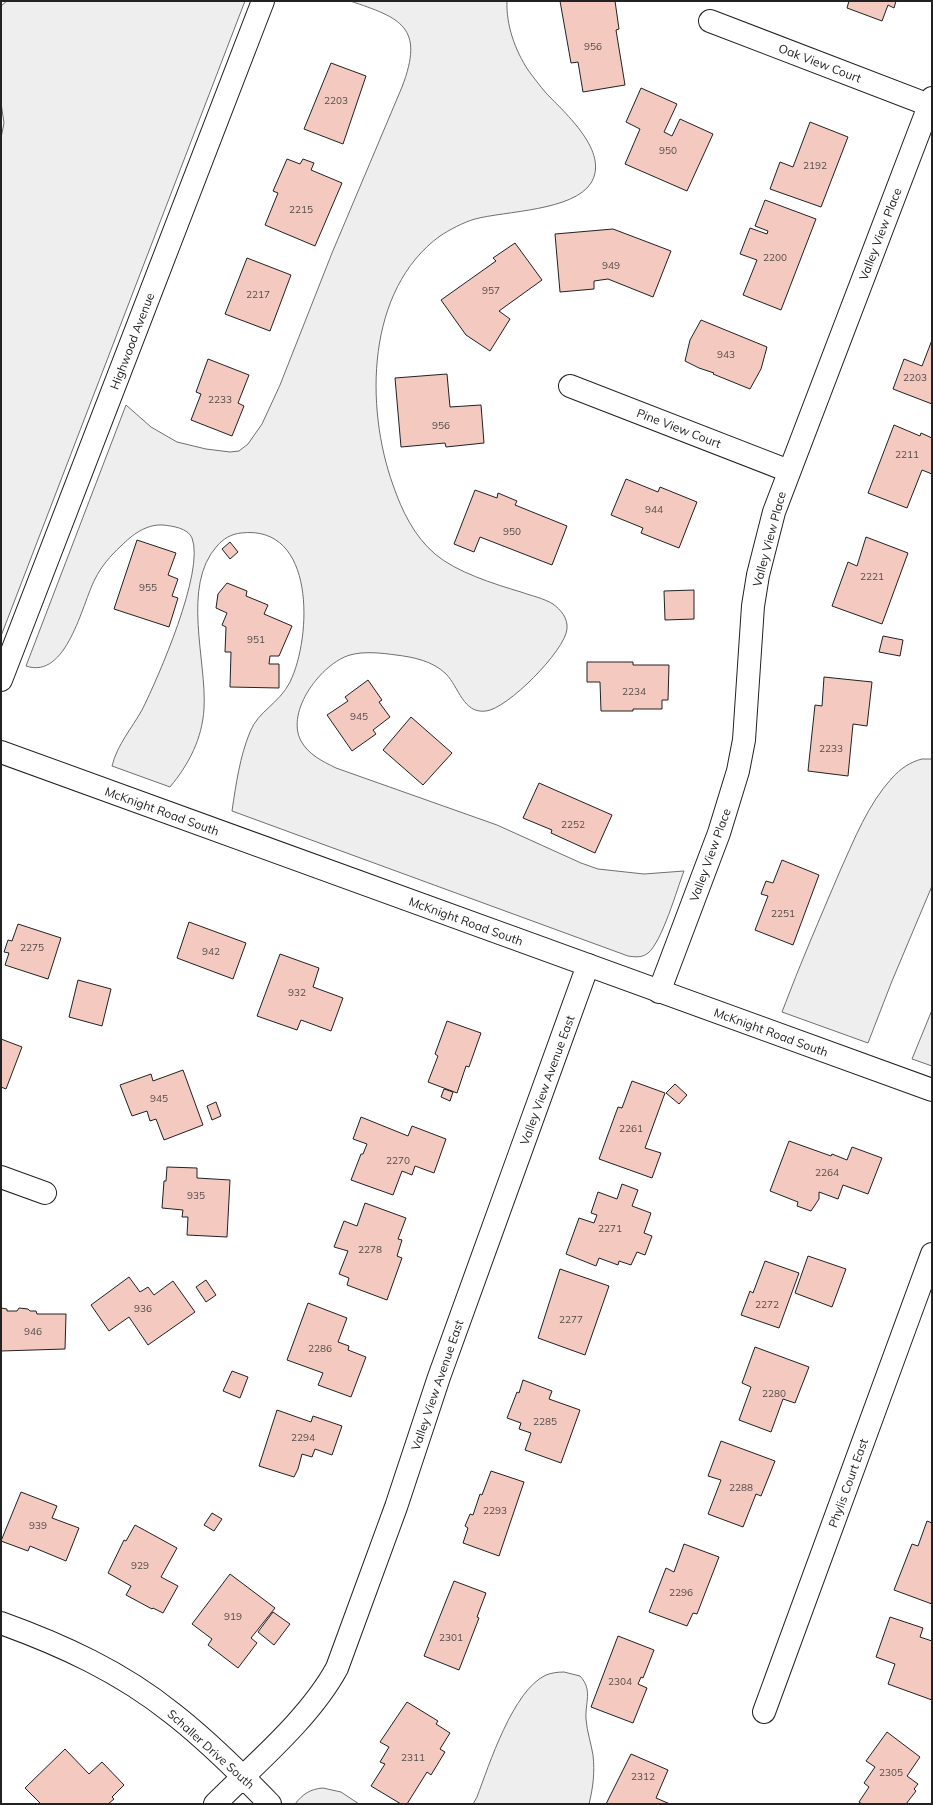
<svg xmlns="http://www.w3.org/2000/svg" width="933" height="1805" font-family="Mulish,sans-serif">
<rect width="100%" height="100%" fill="#fff"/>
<path fill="#eee" stroke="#6f6f6f" d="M7,1H245L1,636V138L4,123L1,103V6Z
M350,1H507C506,25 515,50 528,70C534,78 540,86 546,93C565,113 610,152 591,183C573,211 505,211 475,219C464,222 449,230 440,236C366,290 365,407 393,485C402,511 414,536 435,554C456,572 494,584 521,592C532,596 543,598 553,604C561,610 568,618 567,629C565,651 507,709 486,711C463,714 459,687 446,674C433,661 413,657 396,655C382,653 364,651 350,655C322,663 285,711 301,741C309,755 322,761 336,768L497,825L581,863L598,869L644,874L684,871C677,889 662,942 648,953C642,958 635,957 628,956L232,811C236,784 240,756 250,732C258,711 279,704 290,682C312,637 316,524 241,533C231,534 223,539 217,546C181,586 207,661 204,709C202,739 189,764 170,787L112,766C117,745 132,728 142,710C158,678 205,571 192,538C188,528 172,526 163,525C146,524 132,535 121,546C110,556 101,567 95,579C82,604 67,680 26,666L126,405L151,427L177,442L206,449L230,452L239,451L248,444L262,424L280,385L332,253L402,87C425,27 401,18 350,1Z
M922,759H932V886L892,981L868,1043L782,1012C800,964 820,918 840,871C854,840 868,804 892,778C900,769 910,762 922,759Z
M932,1010V1066L912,1059Z
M564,1672L580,1676C593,1690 585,1702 586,1719C587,1732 591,1743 593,1755C595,1772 593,1788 589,1804H473L477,1797C489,1765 513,1690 546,1675C551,1673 557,1672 564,1672Z
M323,1788L341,1792L359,1804H295C303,1794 310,1789 323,1788Z"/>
<path fill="#f3c9c0" stroke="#222" d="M560,1H615L619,29L616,30L625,85L583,92L578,62L571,63Z
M849,1H896L894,8L888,5L882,21L847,8Z
M331,63L366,76L343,144L304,129Z
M641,88L677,104L664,132L672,136L680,119L713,134L687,191L625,164L640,129L626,122Z
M810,122L848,137L821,207L770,189L780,162L793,167Z
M287,159L300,164L303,159L314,163L311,170L342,183L315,246L265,225L278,193L273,191Z
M765,200L816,219L781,310L743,295L757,260L740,254L750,228L767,234L768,231L755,226Z
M613,229L671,251L653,297L608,279L594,281V289L560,292L555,234Z
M515,243L542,280L499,311L510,319L490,351L466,335L441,300L496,261L493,258Z
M247,258L291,275L270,331L225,314Z
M701,320L767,347L761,369L750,389L713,374L714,373L699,368L685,361L690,340Z
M932,340V404L893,389L904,359L922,366Z
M208,359L249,375L238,403L244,406L232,436L191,420L201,394L196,392Z
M447,374L450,407L481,405L484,443L446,447L445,443L401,447L395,378Z
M894,425L920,436L921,433L932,438V474L922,470L907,508L868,493Z
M626,479L658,492L660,487L697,502L679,548L641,533L643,528L611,515Z
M475,490L497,498L498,493L517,501L515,505L567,526L552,565L480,537L474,552L454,544Z
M866,537L908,553L882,624L832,606L848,562L857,566Z
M137,540L176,553L168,575L178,579L172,596L178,598L169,627L114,609Z
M230,542L238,552L230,559L222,549Z
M227,583L247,591L246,596L268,605L264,614L292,626L279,656H270L269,664H279V688L230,687L231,652H225L226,627L222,625L227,613L216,608L218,594Z
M694,590V619L665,620L664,591Z
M883,636L903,640L900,656L879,652Z
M587,662H633V665H669L668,700H662V709H633V711H601L600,682H587Z
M824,677L872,682L867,726L853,724L848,776L808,771L815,705L822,706Z
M368,680L382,700L379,702L390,717L373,730L376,734L352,751L327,715L348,701L345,697Z
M411,717L452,753L423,785L383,750Z
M539,783L612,815L595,853L551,833L552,830L523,818Z
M782,860L819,875L793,945L755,930L768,896L761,894L766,881L773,883Z
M189,922L246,943L233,979L177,958Z
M18,924L61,938L48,979L5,965L9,953L4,952L8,940L12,941Z
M280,954L319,968L313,987L343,998L331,1031L301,1020L297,1030L257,1016Z
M78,980L111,989L102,1026L69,1017Z
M447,1021L481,1033L469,1067L466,1066L457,1093L428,1082L438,1056L435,1054Z
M1,1039L22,1047L6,1089L1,1087Z
M183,1070L203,1125L164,1140L156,1119L150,1121L147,1111L132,1116L120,1085L151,1074L153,1081Z
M632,1081L665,1093L645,1148L661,1153L652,1178L599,1159L618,1107L622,1108Z
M675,1084L687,1095L679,1104L666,1093Z
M444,1089L453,1092L450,1101L441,1097Z
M216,1102L221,1116L212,1120L207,1106Z
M361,1117L408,1136L412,1126L446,1139L434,1173L415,1166L412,1175L402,1171L393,1195L351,1180L361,1154H363L367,1144L353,1139Z
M789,1141L831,1156L832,1154L847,1160L852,1147L882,1158L868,1194L843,1185L838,1199L819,1192V1199L811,1211L797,1206L798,1202L770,1191Z
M167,1167L197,1168V1178L230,1180L227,1237L187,1235L188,1217H182L183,1210L162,1208L164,1181H166Z
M622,1184L638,1190L632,1206L651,1213L644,1233L652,1236L645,1255L637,1252L631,1265L619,1261L618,1265L599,1258L596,1266L566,1254L579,1218L594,1223L597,1215L591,1213L598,1192L617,1199Z
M365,1203L406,1218L398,1239L402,1240L397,1256L402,1258L387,1300L347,1285L349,1278L339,1274L348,1251L334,1247L344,1221L357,1226Z
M808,1256L846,1269L832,1307L795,1293Z
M765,1261L799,1273L779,1328L741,1315L750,1291L753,1293Z
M560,1269L609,1286L585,1355L538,1338Z
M129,1277L140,1292L148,1287L154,1295L173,1281L195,1312L148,1345L129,1317L109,1331L91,1305Z
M206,1280L216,1295L206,1302L196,1287Z
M308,1303L347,1318L338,1342L349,1346L348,1350L366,1357L351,1397L318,1385L323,1373L287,1360Z
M1,1308L7,1309V1311H17L19,1308L28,1309L30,1311H36L37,1314H66L65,1349L1,1351Z
M755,1347L809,1367L795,1403L783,1399L771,1432L739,1420L751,1387L742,1383Z
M232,1371L248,1377L240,1398L223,1391Z
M523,1380L552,1391L549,1399L580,1410L561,1463L525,1450L531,1433L519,1429L521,1423L507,1418L517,1392L519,1393Z
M277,1410L311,1422L313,1416L342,1426L332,1455L315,1449L312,1457L302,1454L298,1469L294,1477L259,1466Z
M721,1441L775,1461L761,1496L756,1494L743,1527L708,1514L721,1480L708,1476Z
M491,1471L524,1482L499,1556L463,1543L468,1528L465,1526L470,1514L473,1515L480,1494L482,1495Z
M21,1492L57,1506L52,1518L79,1528L66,1561L30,1546L28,1551L1,1541Z
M212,1513L222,1519L214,1531L204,1525Z
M927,1521L932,1523V1604L894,1590L912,1544L918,1546Z
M135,1525L177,1548L161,1577L178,1586L163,1613L153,1608L152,1609L126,1595L131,1586L108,1573L124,1540L126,1541Z
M684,1544L719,1557L697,1614L693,1613L687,1626L649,1612L666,1568L674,1572Z
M230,1574L275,1608L251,1638L257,1643L238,1668L208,1645L212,1639L192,1624Z
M454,1581L486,1593L477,1617L479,1618L459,1670L424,1656Z
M273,1612L290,1624L274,1645L258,1632Z
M890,1617L923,1628L920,1637L932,1641V1700L888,1684L895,1664L876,1657Z
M618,1636L654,1650L643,1678L641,1677L638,1684L647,1688L633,1723L591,1707Z
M407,1702L438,1721L436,1724L450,1733L440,1749L445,1752L431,1775L427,1772L407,1804H401L371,1786L385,1764L380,1762L389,1747L380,1742Z
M887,1732L920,1757L907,1776L918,1784L914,1789L916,1791L906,1804H862L859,1802L869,1787L864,1783L875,1767L866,1761Z
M65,1749L89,1774L102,1762L124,1785L112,1797L114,1799L108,1804H41L25,1788Z
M631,1754L668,1770L656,1798L670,1804H606Z"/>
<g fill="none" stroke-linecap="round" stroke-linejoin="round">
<defs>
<path id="street" d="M710,21L929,105
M570,386L789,471
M659,992L719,833L738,771L744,740L753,606L758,575L774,512L932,98
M1,1177L45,1193
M1,1623C62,1645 121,1672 172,1713C207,1740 239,1772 270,1804
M764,1712L932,1254
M215,1804C255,1764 310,1718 337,1668L396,1507L439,1377L588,965"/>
<path id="secondary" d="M1,680L263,1
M1,752L932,1090"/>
</defs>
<use href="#street" stroke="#222" stroke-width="24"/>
<use href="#secondary" stroke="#222" stroke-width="24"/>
<use href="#street" stroke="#fff" stroke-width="22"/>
<use href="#secondary" stroke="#fff" stroke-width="22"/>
</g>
<g text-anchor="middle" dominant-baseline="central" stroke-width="3" stroke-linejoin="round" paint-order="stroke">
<g font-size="10" fill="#564c4a">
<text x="593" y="46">956</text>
<text x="336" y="100">2203</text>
<text x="668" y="150">950</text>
<text x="815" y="165">2192</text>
<text x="301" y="209">2215</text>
<text x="775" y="257">2200</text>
<text x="611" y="265">949</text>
<text x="491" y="290">957</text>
<text x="258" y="294">2217</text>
<text x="726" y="354">943</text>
<text x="915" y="377">2203</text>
<text x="220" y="399">2233</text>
<text x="441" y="425">956</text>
<text x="907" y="454">2211</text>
<text x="654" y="509">944</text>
<text x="512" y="531">950</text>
<text x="872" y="576">2221</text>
<text x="148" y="587">955</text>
<text x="256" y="639">951</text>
<text x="634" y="691">2234</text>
<text x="359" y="716">945</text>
<text x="831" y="748">2233</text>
<text x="573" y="824">2252</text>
<text x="783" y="913">2251</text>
<text x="32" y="947">2275</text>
<text x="211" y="951">942</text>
<text x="297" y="992">932</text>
<text x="159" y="1098">945</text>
<text x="631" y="1128">2261</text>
<text x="398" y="1160">2270</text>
<text x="827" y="1172">2264</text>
<text x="196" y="1195">935</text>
<text x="610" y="1228">2271</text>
<text x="370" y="1249">2278</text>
<text x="767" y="1304">2272</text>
<text x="143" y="1308">936</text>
<text x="571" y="1319">2277</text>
<text x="33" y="1331">946</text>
<text x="320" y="1348">2286</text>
<text x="774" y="1393">2280</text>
<text x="545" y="1421">2285</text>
<text x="303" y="1437">2294</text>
<text x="741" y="1487">2288</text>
<text x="495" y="1510">2293</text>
<text x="38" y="1525">939</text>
<text x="140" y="1565">929</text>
<text x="681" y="1592">2296</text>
<text x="233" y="1616">919</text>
<text x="451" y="1637">2301</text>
<text x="620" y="1681">2304</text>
<text x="413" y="1757">2311</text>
<text x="891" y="1772">2305</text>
<text x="643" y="1776">2312</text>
</g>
<g font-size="12" fill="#222" stroke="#fff">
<text transform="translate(820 63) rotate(21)">Oak View Court</text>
<text transform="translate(880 234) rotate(-69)">Valley View Place</text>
<text transform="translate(132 341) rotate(-69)">Highwood Avenue</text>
<text transform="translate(679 428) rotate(21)">Pine View Court</text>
<text transform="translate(769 539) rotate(-75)">Valley View Place</text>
<text transform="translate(162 811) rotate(20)">McKnight Road South</text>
<text transform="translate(710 855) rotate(-70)">Valley View Place</text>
<text transform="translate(466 921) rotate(20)">McKnight Road South</text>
<text transform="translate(771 1032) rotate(20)">McKnight Road South</text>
<text transform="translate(547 1080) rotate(-70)">Valley View Avenue East</text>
<text transform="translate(437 1385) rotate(-71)">Valley View Avenue East</text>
<text transform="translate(848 1483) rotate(-70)">Phylis Court East</text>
<text transform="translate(211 1749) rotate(42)">Schaller Drive South</text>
</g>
</g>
<rect width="933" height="1805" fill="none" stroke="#222222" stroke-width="4"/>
</svg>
